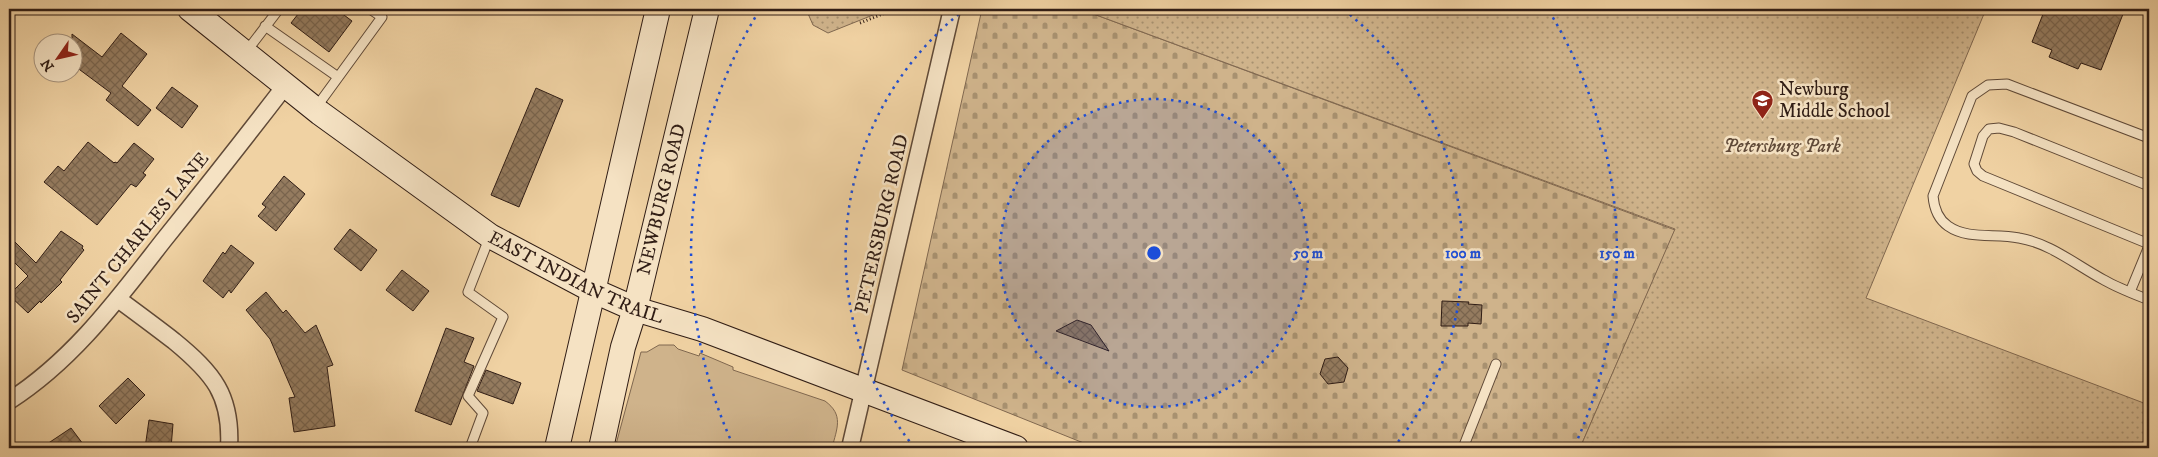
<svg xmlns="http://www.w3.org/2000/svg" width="2158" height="457" font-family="'IM FELL DW Pica',serif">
<defs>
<pattern id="cemetery-stones" width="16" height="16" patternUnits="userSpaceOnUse" patternTransform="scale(1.25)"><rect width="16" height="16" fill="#cfb38b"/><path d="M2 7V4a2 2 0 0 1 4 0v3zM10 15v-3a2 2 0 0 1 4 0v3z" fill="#a89170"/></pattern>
<pattern id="park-dots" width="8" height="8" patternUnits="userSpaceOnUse" patternTransform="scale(1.25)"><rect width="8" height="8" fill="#cfb38b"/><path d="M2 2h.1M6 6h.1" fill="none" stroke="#a89170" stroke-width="1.8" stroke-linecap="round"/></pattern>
<pattern id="building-cross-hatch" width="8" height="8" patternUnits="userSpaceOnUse" patternTransform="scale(1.25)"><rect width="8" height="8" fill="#947b5f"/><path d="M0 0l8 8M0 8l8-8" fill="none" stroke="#79644d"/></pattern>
</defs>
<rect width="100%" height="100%" fill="#f0d2a3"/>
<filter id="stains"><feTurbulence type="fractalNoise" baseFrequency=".004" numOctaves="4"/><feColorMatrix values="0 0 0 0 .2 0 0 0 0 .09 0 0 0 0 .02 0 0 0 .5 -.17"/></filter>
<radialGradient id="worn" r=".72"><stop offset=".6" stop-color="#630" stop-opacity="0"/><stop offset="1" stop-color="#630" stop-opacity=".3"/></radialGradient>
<path fill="#cfb38b" stroke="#806850" d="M659,345H674L678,349L699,356L700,353L733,367V370L825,401C844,415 837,428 832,448H615L641,352H647Z"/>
<path fill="url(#cemetery-stones)" stroke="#806850" d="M982,9H1080L1675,230L1580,448H1096L902,370Z"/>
<path fill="url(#park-dots)" stroke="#806850" d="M806,9H888L828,33L813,25Z
M1080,9H1986L1866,298L2149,405V448H1580L1675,229Z"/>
<path fill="url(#building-cross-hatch)" stroke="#301d15" d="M302,9H336L352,21L329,52L291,23Z
M2045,9H2125L2101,70L2081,63L2078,69L2049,57L2052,50L2032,42Z
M121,33L147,54L122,86L151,110L138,126L106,100L111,93L72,64V34L102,57Z
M172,87L198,106L182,128L156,108Z
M536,88L563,100L519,207L491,195Z
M88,142L114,163L115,162L117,163L134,143L154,159L143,173L146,175L136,187L131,184L97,225L44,182L58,166L64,171Z
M284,176L305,194L276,231L258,216L266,207L262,204Z
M350,229L377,250L361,271L334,249Z
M61,231L83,246L82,248L84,250L60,280L62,282L41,303L40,301L28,313L9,295L28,276L9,257V242L12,239L36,263Z
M231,245L254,263L231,293L229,290L223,298L203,281L223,252L225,254Z
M402,270L429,291L413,311L386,290Z
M266,292L283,313L286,310L305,333L316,325L333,365L327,367L335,426L294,432L289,398L295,397L270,339L246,310Z
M1442,301L1469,302L1468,304L1482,305L1481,324L1468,323V326H1441Z
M1077,320L1091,325L1109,351L1056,331Z
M446,328L474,338L464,362L474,366L451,425L415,411Z
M1338,357L1348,368L1344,382L1328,384L1320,374L1325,359Z
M486,370L521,383L513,404L477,391Z
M128,378L145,395L116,424L99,406Z
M149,420L173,424L171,448H145Z
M71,428L86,448H41Z"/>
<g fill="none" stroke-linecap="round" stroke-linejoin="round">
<defs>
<path id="lane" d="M265,26L338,77
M246,52L279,9
M315,109L382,17L370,9
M2149,138L2007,84L1988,85L1972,96L1933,196C1934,208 1938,219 1948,226C1968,240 1995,233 2019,238C2050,243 2076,265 2104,280C2118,288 2134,294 2149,300
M2149,186L2014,132L1999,128L1989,129L1983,136L1974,164L1977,171L1983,176L2149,244
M2130,292L2149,246
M470,448L483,413L468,396L503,317L468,292L490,236
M1463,448L1496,364"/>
<path id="street" d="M118,299C137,313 156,327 174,341C213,373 232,395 229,448
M9,401C73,360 117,300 163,241C204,190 245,138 285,86
M850,448L952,9"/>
<g id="secondary">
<path id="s1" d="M190,9L320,113L490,236L592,290L635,309L702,329L1016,448"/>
<path d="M557,448L658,9"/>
<path id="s2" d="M601,448L623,347L635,309L707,9"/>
</g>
</defs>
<use href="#lane" stroke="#604a38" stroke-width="11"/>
<use href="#street" stroke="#604a38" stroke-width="19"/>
<use href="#secondary" stroke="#301d15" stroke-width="26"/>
<path stroke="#301d15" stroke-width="3" stroke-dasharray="1 2.5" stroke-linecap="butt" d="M860,23L895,9"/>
<use href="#lane" stroke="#f5e2c3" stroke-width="9"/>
<use href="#street" stroke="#f5e2c3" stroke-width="16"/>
<use href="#secondary" stroke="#f5e2c3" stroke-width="24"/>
</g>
<circle cx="1154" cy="253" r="154" fill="#1d4ed8" fill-opacity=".12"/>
<g fill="none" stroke="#1d4ed8" stroke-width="2.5" stroke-dasharray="2.5 5">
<circle cx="1154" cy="253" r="154"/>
<path d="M914 447A309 309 0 0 1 964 10M1344 10A309 309 0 0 1 1394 447"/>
<path d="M733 445A463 463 0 0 1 759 11M1549 11A463 463 0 0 1 1575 445"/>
</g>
<defs>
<symbol id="school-pin" viewBox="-11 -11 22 30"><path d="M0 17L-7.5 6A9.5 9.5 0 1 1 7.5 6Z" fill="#8f2418" stroke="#f5e2c3"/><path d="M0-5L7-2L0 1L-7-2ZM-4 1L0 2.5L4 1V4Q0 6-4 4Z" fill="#fff"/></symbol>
</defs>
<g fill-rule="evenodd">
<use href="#school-pin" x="1750" y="88" width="25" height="34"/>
</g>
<g text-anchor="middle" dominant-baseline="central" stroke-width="5" stroke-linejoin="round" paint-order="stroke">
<g font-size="19" fill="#301d15" stroke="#f5e2c3" text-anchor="start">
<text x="1779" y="89">Newburg<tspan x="1779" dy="22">Middle School</tspan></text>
</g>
<g font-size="19" font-style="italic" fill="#604a38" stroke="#f5e2c3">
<text x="1782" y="146">Petersburg Park</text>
</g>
<g font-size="19" fill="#301d15" stroke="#f5e2c3">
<text stroke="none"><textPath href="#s2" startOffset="256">NEWBURG ROAD</textPath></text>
<text transform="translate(882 224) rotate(-77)">PETERSBURG ROAD</text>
<text transform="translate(138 238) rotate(-51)">SAINT CHARLES LANE</text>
<text stroke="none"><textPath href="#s1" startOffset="472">EAST INDIAN TRAIL</textPath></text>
</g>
</g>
<circle cx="1154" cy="253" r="8" fill="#1d4ed8" stroke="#f5e2c3" stroke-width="2.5"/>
<g font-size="15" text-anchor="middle" font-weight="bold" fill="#1d4ed8" stroke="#f5e2c3" stroke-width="5" stroke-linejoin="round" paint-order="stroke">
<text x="1308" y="258">50 m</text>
<text x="1463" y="258">100 m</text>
<text x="1617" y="258">150 m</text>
</g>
<rect width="2158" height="457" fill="none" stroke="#f0d2a3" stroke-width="30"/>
<rect x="10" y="10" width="2138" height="437" fill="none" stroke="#301d15" stroke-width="2.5"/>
<rect x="15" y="15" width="2128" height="427" fill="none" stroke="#301d15"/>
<g transform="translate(58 58) rotate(236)"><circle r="24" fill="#f5e2c3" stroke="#a6937d"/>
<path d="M0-4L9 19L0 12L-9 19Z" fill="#8f2418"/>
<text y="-8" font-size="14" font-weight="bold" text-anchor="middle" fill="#301d15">N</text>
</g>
<rect width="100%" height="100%" filter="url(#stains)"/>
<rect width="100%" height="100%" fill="url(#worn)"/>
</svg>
